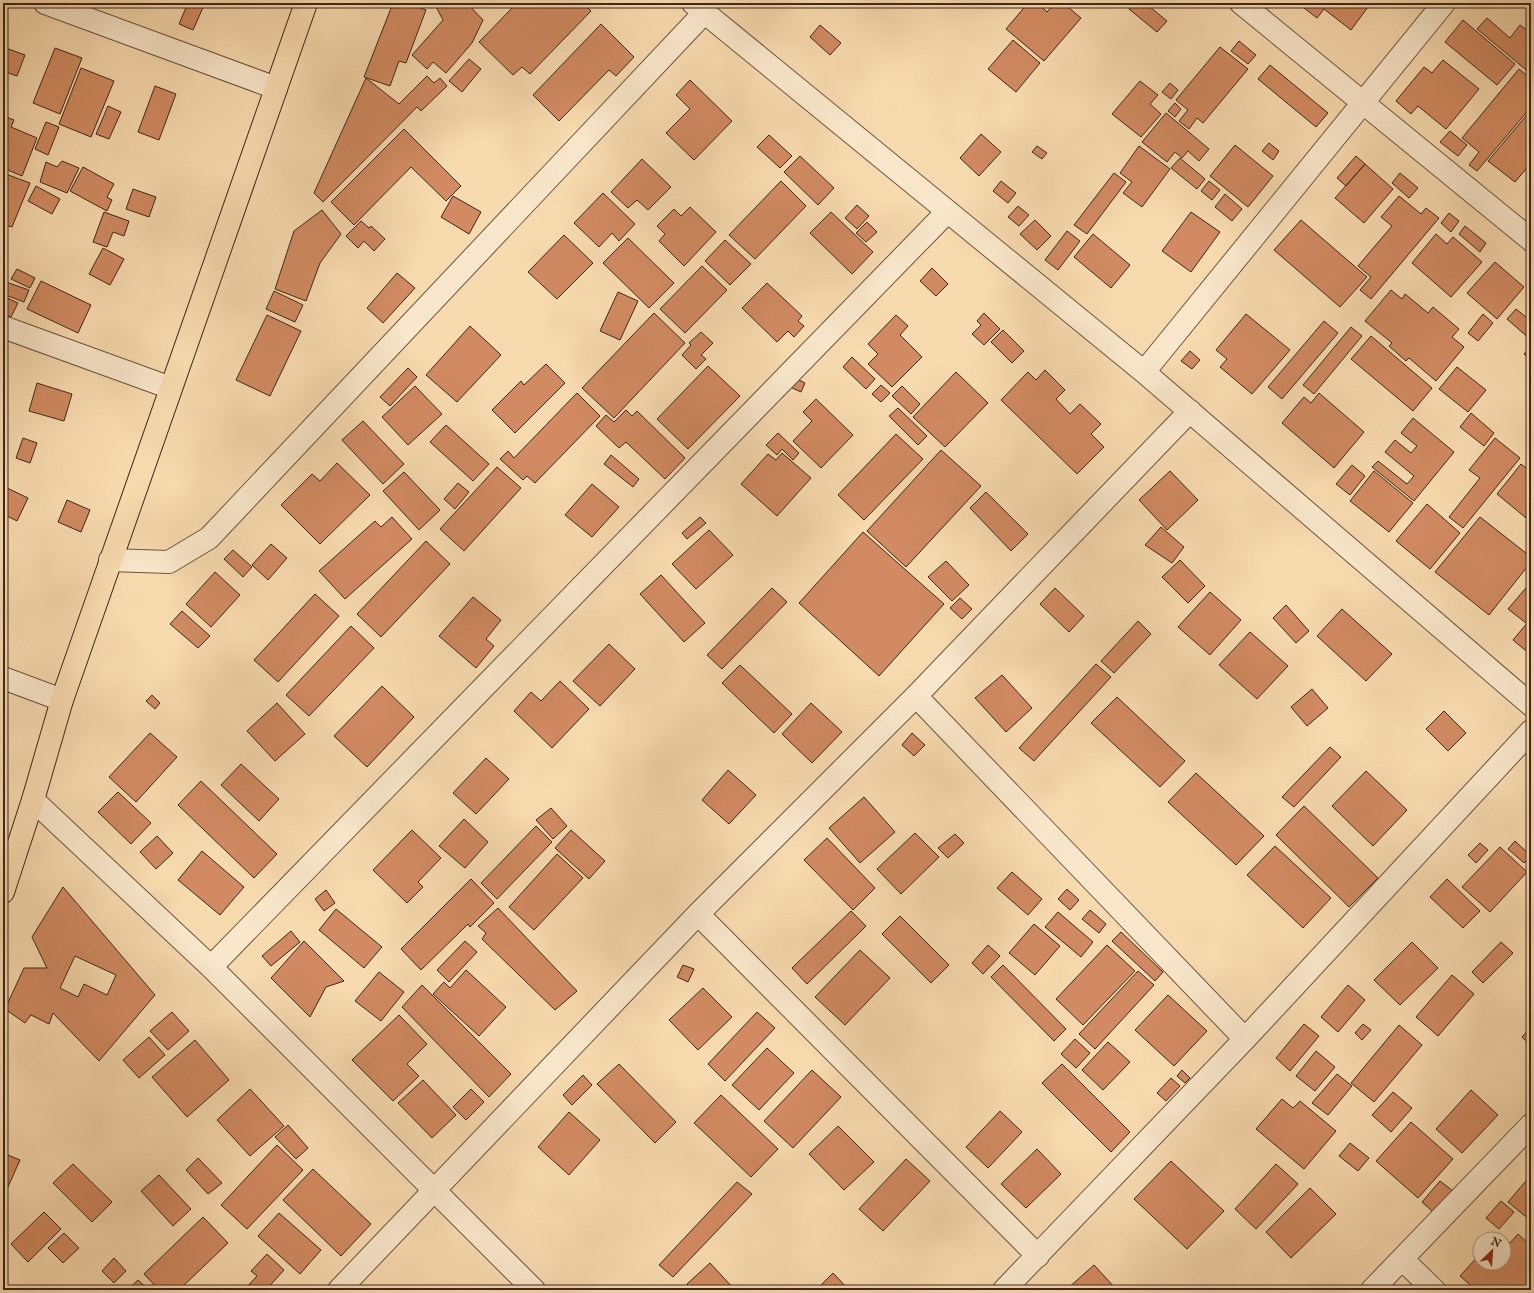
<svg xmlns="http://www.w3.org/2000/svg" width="1534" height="1293" font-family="'IM FELL English',serif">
<rect width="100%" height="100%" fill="#f8daaf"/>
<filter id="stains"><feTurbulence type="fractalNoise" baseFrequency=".005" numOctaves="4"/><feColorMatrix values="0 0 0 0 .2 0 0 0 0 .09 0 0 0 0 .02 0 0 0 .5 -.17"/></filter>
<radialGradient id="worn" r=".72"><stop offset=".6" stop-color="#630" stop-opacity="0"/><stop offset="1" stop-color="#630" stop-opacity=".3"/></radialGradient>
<path fill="#d18a61" stroke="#3d271c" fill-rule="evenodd" d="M136,3H146L145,6Z
M188,3H205L193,30L179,24Z
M393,3H407L426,10L406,63L399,61L390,86L364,77Z
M434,3H467L483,20L472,43L446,73L433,62L427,69L412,55L443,20Z
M517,3L523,5L525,3H583L591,11L530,74L522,67L513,75L479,42Z
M1028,3H1038L1047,12L1055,3H1063L1081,18L1044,61L1006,29Z
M1134,3H1145L1167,21L1157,32L1129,9Z
M1308,3H1371L1351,30L1324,9L1317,18L1304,8Z
M1487,18L1510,38L1520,25L1531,33V36L1526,42L1531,46V74L1477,29Z
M1463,20L1515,64L1497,85L1445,42Z
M601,24L634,57L616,76L609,70L559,121L533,95Z
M820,25L841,43L830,55L810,37Z
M1013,40L1040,63L1016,92L988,69Z
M1239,41L1256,55L1248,64L1231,51Z
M3,47L25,55L17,76L3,71Z
M1220,47L1248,69L1203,123L1197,118L1189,129L1179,121L1188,110L1176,100Z
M55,48L82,58L60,114L33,103Z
M469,59L481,69L462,92L449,81Z
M1443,60L1479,89L1446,129L1418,106L1411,114L1396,101L1424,67L1432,73Z
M1270,65L1328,113L1316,127L1258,79Z
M81,68L114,81L91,137L59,124Z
M1519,69L1531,79V107L1477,171L1469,165L1479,152L1462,138Z
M427,76L434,83L440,78L447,86L421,111L417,107L323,202L314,193L366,78L399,104Z
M690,80L732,121L694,160L666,133L690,109L676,95Z
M1140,81L1158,95L1150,104L1161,114L1141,137L1112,114Z
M1170,83L1178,90L1171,99L1162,92Z
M155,86L176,94L159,140L138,132Z
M1175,103L1181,109L1175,117L1168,111Z
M108,106L121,112L109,139L96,134Z
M1531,110V163L1515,182L1488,161Z
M1166,113L1209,149L1199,161L1188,151L1182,158L1175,152L1167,162L1142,142Z
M3,116L14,120L11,127L37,138L22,176L3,168Z
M46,122L59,127L48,155L35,149Z
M404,129L461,186L446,201L411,167L354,225L331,202Z
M1450,131L1467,145L1458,156L1440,142Z
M981,134L1001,152L979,176L960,158Z
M769,135L792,156L780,168L757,147Z
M1269,143L1279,151L1273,160L1262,151Z
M1235,145L1273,176L1248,207L1210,176Z
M1037,146L1047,153L1042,159L1032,152Z
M1139,146L1170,169L1142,207L1123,193L1132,182L1120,173Z
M800,156L834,188L818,205L784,172Z
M1356,156L1365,164L1346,186L1337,178Z
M1180,158L1205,179L1197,189L1171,168Z
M642,159L671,187L648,210L637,200L628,208L611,192Z
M62,161L79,168L67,193L40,182L46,162L57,167Z
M1365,164L1393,189L1364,223L1335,198Z
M83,167L114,184L107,197L112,200L107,211L70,191Z
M3,173L30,183L12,227L3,224Z
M1114,173L1126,182L1087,234L1074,225Z
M1400,173L1418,188L1409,198L1392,183Z
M781,181L806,206L755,259L729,235Z
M1001,181L1016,193L1008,203L993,191Z
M1209,181L1220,190L1212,200L1201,191Z
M36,186L60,199L52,214L28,201Z
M1531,188V199L1526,194Z
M133,189L156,197L149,217L126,209Z
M603,193L635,224L619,241L612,233L599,247L574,223Z
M1225,194L1242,209L1232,221L1215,207Z
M453,196L481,212L469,234L441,217Z
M1399,196L1421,214L1426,208L1439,218L1371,299L1360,290L1371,277L1358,266L1392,226L1381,217Z
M857,205L869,216L857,229L845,218Z
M1018,206L1029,215L1019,226L1008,217Z
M690,207L716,232L684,266L659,241L665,234L657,226L674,209L681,216Z
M322,210L341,234L320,263L306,301L275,289L294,231Z
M104,212L129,221L124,236L113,232L107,247L93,242Z
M831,212L873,252L852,274L810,233Z
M1191,212L1220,232L1191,272L1162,251Z
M1449,213L1459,221L1451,232L1441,223Z
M1035,220L1051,236L1037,250L1020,234Z
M1301,220L1367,277L1340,307L1274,250Z
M361,221L369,228L371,226L385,239L374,251L364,241L358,248L346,236Z
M867,222L877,232L866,242L856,233Z
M1465,226L1486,243L1480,252L1459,234Z
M1067,231L1080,241L1058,270L1045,260Z
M1093,234L1130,265L1111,288L1074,257Z
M1436,234L1447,244L1453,237L1482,262L1451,297L1412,263Z
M564,235L593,263L557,299L528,272Z
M628,238L674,283L649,308L603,263Z
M725,240L751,264L730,285L705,261Z
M103,248L124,259L110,285L89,274Z
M1495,262L1524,287L1497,319L1467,293Z
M702,266L727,290L685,333L660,309Z
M932,268L948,284L936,296L920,281Z
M17,269L35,278L30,288L11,279Z
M397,273L415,288L383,323L367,308Z
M3,281L29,290L24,302L3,294Z
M41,281L91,305L78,333L27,309Z
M767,283L802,316L798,321L804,326L794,337L788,331L777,342L742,308Z
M1391,290L1402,299L1405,294L1428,313L1433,307L1459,329L1452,337L1464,347L1436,381L1409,358L1406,361L1389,346L1392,343L1365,321Z
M274,291L303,305L295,322L266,309Z
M618,292L638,301L620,340L600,331Z
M3,296L18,303L11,317L3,313Z
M1516,309L1531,321V340L1507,319Z
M654,313L685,343L614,418L582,388Z
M984,313L1000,329L984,345L972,334L981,325L977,321Z
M1246,314L1290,350L1252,394L1220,367L1227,359L1216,350Z
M1483,314L1493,323L1478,341L1468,333Z
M267,315L301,331L270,396L236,380Z
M896,315L908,326L900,335L922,357L892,387L868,364L878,354L868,344Z
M1324,321L1338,333L1282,399L1268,387Z
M470,326L501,355L457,402L426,375Z
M1351,327L1362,336L1314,394L1303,385Z
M1003,330L1024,351L1012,363L991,342Z
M701,332L713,343L701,355L706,359L696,369L682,355L691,345L689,343Z
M1371,336L1432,388L1413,411L1351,359Z
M1531,346V360L1524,354Z
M1190,351L1200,360L1192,369L1181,361Z
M852,357L875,379L866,389L843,367Z
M546,364L565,383L515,433L492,410L521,381L524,385Z
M708,366L740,396L688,449L657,419Z
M1457,367L1486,390L1468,412L1439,389Z
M408,368L417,377L390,406L380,397Z
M1045,370L1065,390L1056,399L1070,414L1080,404L1101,424L1091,434L1104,447L1077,474L1001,400L1028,372L1036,380Z
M956,372L988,403L945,447L913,417Z
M793,377L805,383L801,392L788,386Z
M37,383L72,394L64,421L29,411Z
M881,385L890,393L881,402L872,394Z
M415,386L442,414L408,445L382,417Z
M902,386L920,404L911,414L892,396Z
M577,393L600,416L535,483L527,476L523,480L500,459L508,451L514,458Z
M1319,393L1364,432L1334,468L1282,423L1304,397L1311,403Z
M816,399L853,435L821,468L793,441L812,421L803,412Z
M898,408L927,436L918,445L889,416Z
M626,410L632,416L637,411L685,458L665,479L626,442L619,448L596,426L606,415L614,422Z
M1471,413L1494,433L1484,446L1460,427Z
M1413,418L1454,452L1414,501L1372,467L1378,461L1407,484L1414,476L1385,452L1395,440L1411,453L1417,446L1401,433Z
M363,421L404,464L383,484L342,440Z
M446,425L489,464L473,481L430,442Z
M778,433L799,453L793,460L782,449L777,455L766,445Z
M896,434L923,459L864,520L838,495Z
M23,438L37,443L30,463L16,458Z
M1495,438L1520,458L1463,528L1449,517L1480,478L1469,470Z
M941,450L981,486L906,567L867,531Z
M782,453L811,478L777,516L741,484L768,454L776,460Z
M611,455L639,479L633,487L604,464Z
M337,463L370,495L320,544L281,505L312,474L320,481Z
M1521,464L1531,472V522L1497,494Z
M1352,465L1365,476L1350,495L1336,484Z
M497,467L521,488L464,551L440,529Z
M1170,471L1198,500L1167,530L1139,500Z
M1374,471L1413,503L1389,532L1350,501Z
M404,472L440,510L419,530L383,491Z
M458,483L469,492L455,509L444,499Z
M592,484L619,507L592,537L565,515Z
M5,487L28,498L17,521L3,514V491Z
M986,492L1028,534L1011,551L970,508Z
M67,500L90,510L81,532L58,522Z
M1427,504L1460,533L1430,569L1396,541Z
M392,517L412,539L345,599L319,571L375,521L381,527Z
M700,517L706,523L687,539L682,533Z
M1480,517L1531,557V562L1489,615L1435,572Z
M1161,527L1184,547L1172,563L1145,545Z
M709,530L733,555L696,589L672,564Z
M863,532L944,604L879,676L799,603Z
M426,541L450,564L381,637L357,614Z
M271,544L287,558L268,580L252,565Z
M233,550L252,567L243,577L224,559Z
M1180,560L1205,586L1188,603L1162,577Z
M946,561L969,585L952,601L928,577Z
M215,572L240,595L211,627L186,604Z
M661,575L705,623L684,642L640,594Z
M1531,582V617L1526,623L1508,609Z
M772,588L787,602L722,669L707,655Z
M1055,588L1084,616L1069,632L1040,604Z
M1210,592L1241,620L1210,655L1178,627Z
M315,594L339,616L278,682L254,660Z
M473,597L501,620L486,639L494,646L476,668L439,636Z
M960,598L972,609L962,619L950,608Z
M1286,605L1309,631L1296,643L1273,618Z
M1342,609L1392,654L1366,681L1317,636Z
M182,611L210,636L198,648L170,624Z
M1138,621L1151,634L1114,673L1101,661Z
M1528,622L1531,624V655L1513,640Z
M351,626L374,648L309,716L286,695Z
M1250,632L1288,666L1257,699L1219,665Z
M609,644L635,669L600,706L573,681Z
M1096,664L1111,677L1034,761L1019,748Z
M740,665L792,714L774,733L722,683Z
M1002,675L1032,708L1006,732L975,698Z
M560,681L589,709L552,748L514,711L531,692L541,701Z
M382,686L414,717L367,767L334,736Z
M1312,689L1328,708L1307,726L1291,707Z
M152,695L160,703L155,709L146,701Z
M1117,697L1185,761L1160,787L1091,723Z
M277,703L305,734L275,761L247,731Z
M811,703L842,732L812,763L782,734Z
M1444,711L1466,733L1448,751L1426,729Z
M150,733L177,757L136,802L109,777Z
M912,733L925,745L914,756L902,745Z
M1330,747L1341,757L1294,807L1282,797Z
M486,758L509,779L476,814L453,793Z
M241,764L279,799L259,821L221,785Z
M728,770L756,795L729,824L702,800Z
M1366,771L1407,810L1373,846L1332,806Z
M1196,773L1264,836L1236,865L1168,802Z
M201,781L277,854L254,878L178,805Z
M118,792L151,823L131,844L98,812Z
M864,797L895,832L860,863L829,828Z
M1304,806L1378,878L1349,907L1276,835Z
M551,808L567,826L553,839L536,820Z
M464,819L488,842L465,868L439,846Z
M536,826L552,842L497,899L481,883Z
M412,830L441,858L418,882L423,887L407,903L373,870Z
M571,830L605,861L589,879L555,848Z
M915,833L939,857L901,894L877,869Z
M955,834L964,843L948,858L938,848Z
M157,836L173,853L156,869L140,852Z
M827,838L875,888L853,910L804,860Z
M1515,841L1531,856L1524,863L1508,849Z
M1480,843L1488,850L1476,863L1468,855Z
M1275,846L1331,898L1303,928L1247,875Z
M1500,847L1527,872L1490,912L1462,887Z
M202,851L244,887L220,915L178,880Z
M557,854L583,878L534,930L509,907Z
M1012,872L1042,899L1028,915L997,888Z
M471,879L494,903L470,927L468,924L421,970L401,949Z
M1447,879L1480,911L1463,928L1430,897Z
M63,887L155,995L99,1061L53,1013L49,1024L31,1015L25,1023L5,1009L24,968H47L32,937ZM75,956L116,975L107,995L84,984L78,997L60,988Z
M1067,889L1079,900L1070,910L1058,899Z
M326,890L335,903L324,911L315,899Z
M498,908L577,991L555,1010L482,939L486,933L478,926Z
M336,909L382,947L364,968L319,930Z
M1090,910L1106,924L1099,933L1082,919Z
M851,911L866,926L807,984L792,968Z
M1058,912L1093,942L1081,957L1045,927Z
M900,916L949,965L931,983L882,934Z
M1034,924L1060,946L1035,975L1009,953Z
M291,931L300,942L271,966L262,956Z
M1121,932L1163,972L1155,981L1112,941Z
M304,941L344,981L326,987L310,1017L271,978Z
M465,941L477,952L449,982L437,970Z
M1412,942L1438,968L1400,1005L1374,980Z
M1501,942L1513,953L1483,983L1472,972Z
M988,945L1000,956L983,974L972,963Z
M1107,945L1135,971L1083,1025L1056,999Z
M860,950L890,978L845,1025L815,997Z
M683,965L694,969L688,982L677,977Z
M1003,965L1066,1029L1054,1041L991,977Z
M466,970L506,1007L479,1036L433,994L444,982L450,988Z
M1138,971L1154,985L1095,1049L1079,1034Z
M379,972L404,992L381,1021L355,1001Z
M1452,975L1474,994L1438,1036L1416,1017Z
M422,985L511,1074L489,1097L402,1007Z
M1348,985L1365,1000L1338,1032L1321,1017Z
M703,988L732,1017L698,1050L669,1020Z
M1168,995L1207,1031L1174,1066L1135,1030Z
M172,1012L189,1031L168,1050L150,1031Z
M757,1012L775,1028L725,1081L708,1064Z
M399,1015L427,1044L407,1064L419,1076L393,1101L352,1060Z
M1304,1024L1319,1036L1290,1071L1276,1058Z
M1363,1024L1371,1030L1362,1040L1355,1033Z
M1399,1025L1422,1045L1374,1102L1351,1083Z
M1531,1027V1046L1522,1037Z
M149,1037L165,1055L139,1078L123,1060Z
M1075,1039L1090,1053L1076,1068L1061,1054Z
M195,1040L229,1080L187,1117L152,1077Z
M1108,1042L1130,1062L1103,1090L1082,1070Z
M767,1048L794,1073L759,1110L732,1085Z
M1316,1051L1335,1067L1315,1091L1296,1076Z
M619,1064L676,1122L655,1143L597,1084Z
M1062,1064L1130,1132L1111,1152L1042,1083Z
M812,1070L841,1097L793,1148L764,1121Z
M1182,1070L1190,1078L1185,1083L1177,1076Z
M1337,1074L1352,1086L1328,1115L1312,1103Z
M583,1075L592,1085L572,1105L563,1095Z
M1171,1078L1180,1086L1166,1101L1157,1093Z
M423,1080L456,1115L432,1138L398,1103Z
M250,1089L284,1126L250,1156L217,1120Z
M471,1089L484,1102L466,1120L453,1107Z
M1471,1090L1498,1115L1462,1153L1436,1129Z
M1393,1092L1412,1108L1391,1132L1372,1115Z
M721,1095L778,1149L751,1177L694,1123Z
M1282,1099L1293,1108L1300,1101L1336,1131L1304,1169L1256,1129Z
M1000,1111L1022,1132L988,1168L966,1147Z
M569,1112L600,1140L569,1175L538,1147Z
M1411,1122L1453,1159L1418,1198L1376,1161Z
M288,1125L308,1148L296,1159L275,1137Z
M838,1126L874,1162L844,1190L809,1154Z
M1350,1143L1369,1158L1358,1171L1339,1156Z
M277,1145L303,1170L247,1229L221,1205Z
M1037,1149L1061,1174L1026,1208L1001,1184Z
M3,1153L20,1160L3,1198Z
M198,1158L222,1183L208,1194L186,1170Z
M906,1159L930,1181L883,1231L859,1209Z
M1171,1161L1224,1211L1187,1249L1134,1199Z
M73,1164L112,1202L92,1222L53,1183Z
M1276,1164L1298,1184L1256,1229L1235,1209Z
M313,1169L371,1224L341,1256L283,1200Z
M159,1175L191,1209L173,1226L141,1191Z
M1531,1175V1221L1508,1202Z
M1440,1181L1453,1191L1434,1213L1422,1202Z
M737,1182L752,1194L673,1277L659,1265Z
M1310,1188L1336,1214L1291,1258L1266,1232Z
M1501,1201L1514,1212L1499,1229L1486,1218Z
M44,1212L61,1229L28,1262L11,1244Z
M279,1213L321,1250L300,1274L258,1236Z
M203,1217L228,1243L179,1290H159L144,1274Z
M64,1233L79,1248L63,1263L48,1248Z
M1498,1233L1510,1243L1518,1234L1531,1246V1290H1476L1460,1276L1480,1254V1263H1504V1239H1493Z
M267,1254L284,1270L266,1290H244L257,1276L251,1271Z
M114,1258L126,1271L114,1283L102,1271Z
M710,1263L735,1290H693L687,1284Z
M1094,1265L1117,1290H1066Z
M833,1273L849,1290H816Z
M138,1280L149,1290H127Z
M1134,1286L1137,1290H1129Z"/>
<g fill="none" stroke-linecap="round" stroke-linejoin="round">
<defs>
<path id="street" d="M45,3L276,88
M693,3L1144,372L1531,705
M1241,3L1531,240
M3,327L171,388
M1144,372L1444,3
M110,560L169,562L209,538L704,13
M3,678L62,700
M916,696L1245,1039
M33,800L211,967L534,1290
M698,914L1038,1256
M211,967L947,212
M1402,1259L1434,1290
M339,1290L698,914L916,696L1190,411
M1004,1290L1245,1039L1531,731
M1372,1290L1531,1125"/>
<path id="primary" d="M3,892L33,800L62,700L306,3"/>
</defs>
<use href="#street" stroke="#6c5441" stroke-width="24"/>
<use href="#primary" stroke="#3d271c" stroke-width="24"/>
<use href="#street" stroke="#fae7cb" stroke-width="22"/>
<use href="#primary" stroke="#f8daaf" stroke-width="22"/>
</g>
<rect width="1534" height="1293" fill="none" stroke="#f8daaf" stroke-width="16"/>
<rect x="4" y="4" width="1526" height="1285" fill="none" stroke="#3d271c" stroke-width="2"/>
<rect x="8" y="8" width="1518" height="1277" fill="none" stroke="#3d271c"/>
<g transform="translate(1492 1251) rotate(25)"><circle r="19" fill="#fae7cb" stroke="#ae9a85"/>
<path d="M0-3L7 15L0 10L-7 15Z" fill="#8f2418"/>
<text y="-6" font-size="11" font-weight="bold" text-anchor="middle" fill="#3d271c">N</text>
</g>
<rect width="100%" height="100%" filter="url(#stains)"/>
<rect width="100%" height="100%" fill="url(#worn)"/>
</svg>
